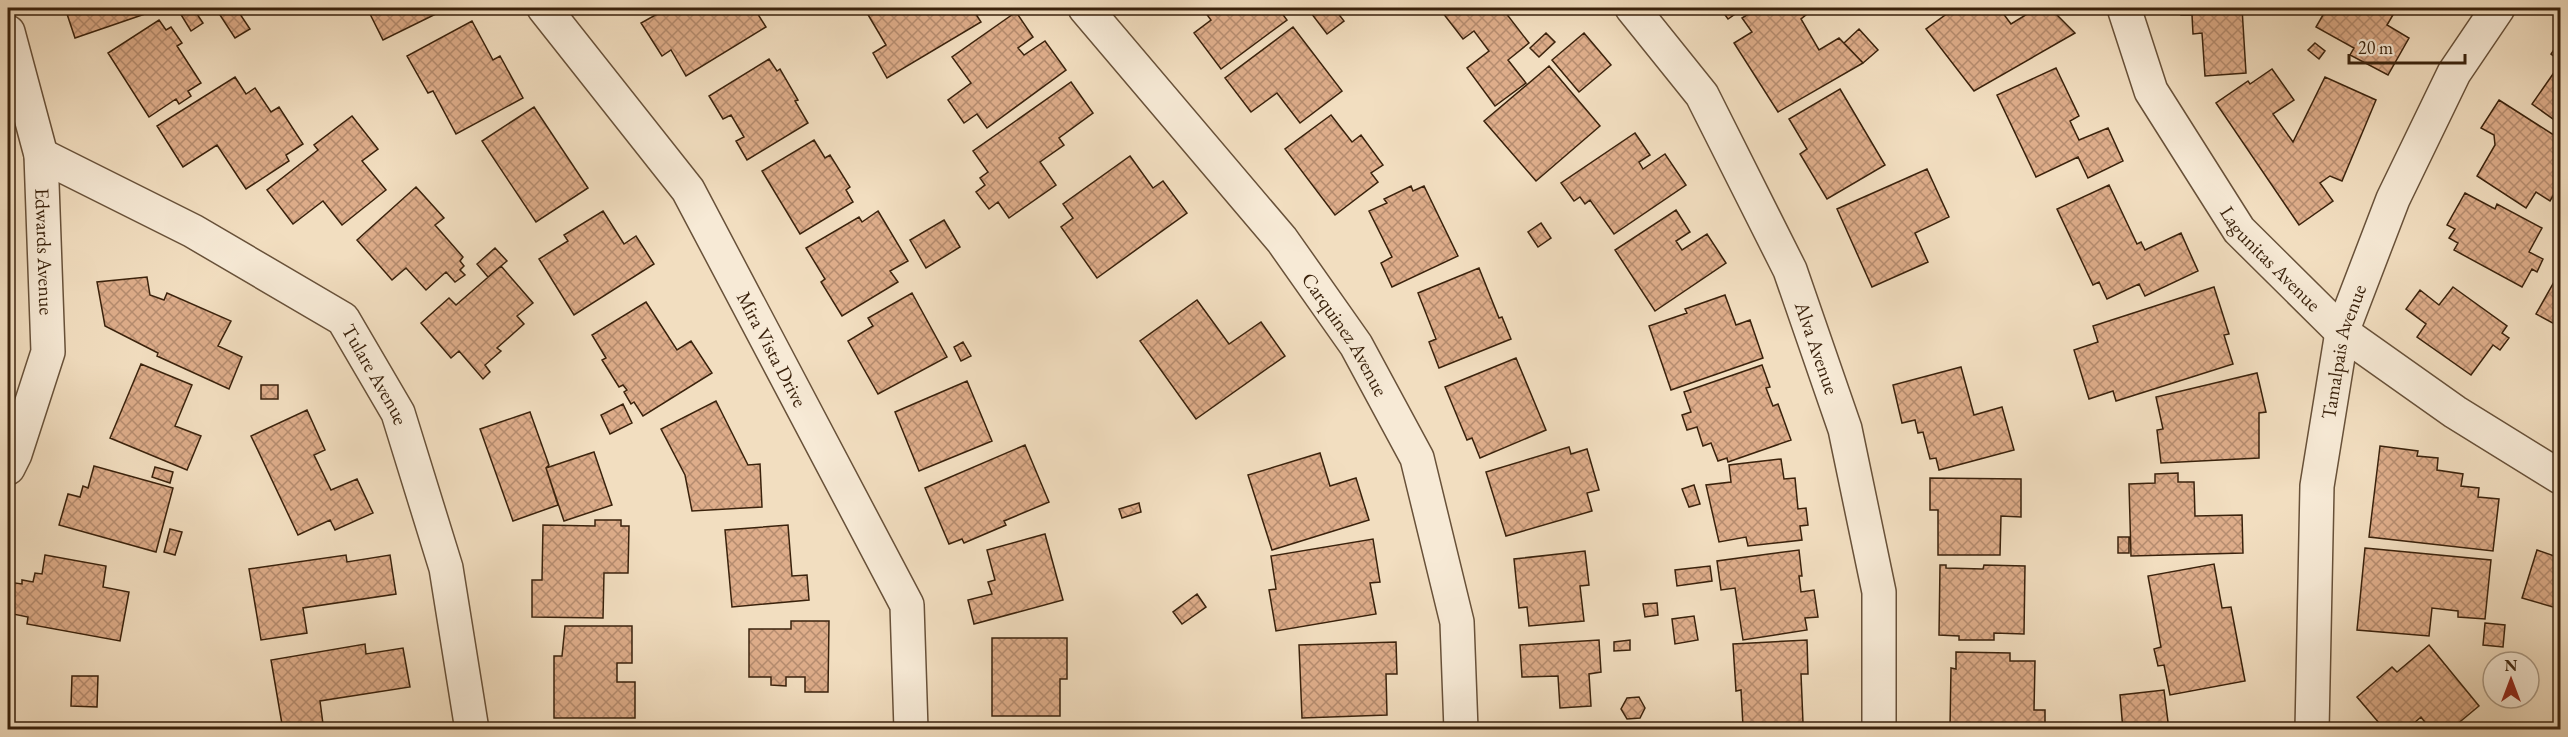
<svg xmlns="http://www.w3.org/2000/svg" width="2568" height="737" font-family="'EB Garamond',serif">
<defs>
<pattern id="building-cross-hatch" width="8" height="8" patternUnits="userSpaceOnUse" patternTransform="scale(1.5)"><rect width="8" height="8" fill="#dead8a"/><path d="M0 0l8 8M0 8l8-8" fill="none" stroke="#b58c6f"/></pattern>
</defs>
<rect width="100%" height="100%" fill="#f2dec0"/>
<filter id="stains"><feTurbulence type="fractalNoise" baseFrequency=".00333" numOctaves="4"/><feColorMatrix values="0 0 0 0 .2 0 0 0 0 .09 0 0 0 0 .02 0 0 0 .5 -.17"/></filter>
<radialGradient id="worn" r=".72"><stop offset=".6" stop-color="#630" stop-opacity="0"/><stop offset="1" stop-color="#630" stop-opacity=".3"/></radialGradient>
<path fill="url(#building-cross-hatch)" stroke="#3a220c" stroke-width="1.5" d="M65,8H143L145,14L75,38Z
M189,8H193L203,23L191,31L180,13Z
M219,8H236L250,29L235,38L216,9Z
M367,8H445L446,9L383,40Z
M668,8H754L766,27L686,76L671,50L662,56L641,23Z
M877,8H972L981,22L887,78L873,53L886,45L867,13Z
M1202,8H1278L1287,20L1221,69L1194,33L1211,20Z
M1318,8H1334L1344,21L1327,34L1311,13Z
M1439,8H1502L1529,43L1508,60L1526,83L1495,106L1467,68L1489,51L1474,31L1463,39Z
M1720,8H1744L1728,19Z
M1758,8H1803L1807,14L1801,19L1819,50L1839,38L1863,63L1778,112L1734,43L1752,32L1742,18Z
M1955,8H2008L2002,12L2011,24L2037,8H2050L2075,33L1974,91L1926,29Z
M2181,8H2242L2246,73L2205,76L2202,33L2193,34L2192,15H2181Z
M2327,8H2397L2387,25L2409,38L2388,75L2350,55L2354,48L2316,27Z
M1016,12L1033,37L1018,48L1024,55L1045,41L1066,70L987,128L977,114L964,123L948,100L971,83L952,57Z
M159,20L166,30L171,27L182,43L177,46L201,83L188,91L191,96L179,104L176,99L149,117L108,53Z
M472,21L493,60L500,56L523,98L456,134L433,91L428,93L407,56Z
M1293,27L1342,91L1300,123L1277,93L1251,112L1225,78Z
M1859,29L1878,50L1863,63L1844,43Z
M1546,33L1555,42L1539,57L1530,48Z
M1584,33L1611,65L1579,92L1552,60Z
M2560,41V61L2551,54Z
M2315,43L2325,51L2319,59L2308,50Z
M769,59L777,71L780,69L798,100L795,101L808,123L747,160L736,141L744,137L731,115L723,119L709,96Z
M2560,64V124L2532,104Z
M1549,66L1600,126L1536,181L1484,121Z
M2056,68L2079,116L2070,121L2079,140L2108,128L2123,161L2088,178L2078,157L2036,177L1997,95Z
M2272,69L2294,100L2273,114L2293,142L2325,77L2376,100L2342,181L2330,176L2320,183L2333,201L2299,225L2216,103L2248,81L2250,84Z
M235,77L246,94L255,88L271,112L279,107L303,144L286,155L289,161L246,189L217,145L183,167L157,126Z
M1071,82L1093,113L1059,138L1064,145L1040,162L1056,185L1009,218L998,202L989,209L976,192L985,185L980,178L988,172L973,151Z
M1840,89L1885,165L1827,199L1800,154L1807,149L1789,119Z
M2499,100L2560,139V184L2550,201L2536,192L2526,208L2477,176L2495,145L2494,135L2481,128Z
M534,107L588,188L536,222L482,141Z
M1331,115L1352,142L1361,135L1383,165L1371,173L1378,182L1335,215L1285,149Z
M352,116L378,149L362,161L386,190L342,225L323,201L293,224L267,190L318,150L314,145Z
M1635,133L1650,155L1639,162L1643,169L1665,154L1686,185L1614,234L1590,200L1585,204L1580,197L1574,201L1561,183Z
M814,140L825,158L830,155L850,187L846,190L853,202L800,234L762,171Z
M1130,156L1153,188L1163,181L1187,213L1097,278L1061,227L1073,218L1063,204Z
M1927,169L1949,217L1915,233L1928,262L1872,287L1837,209Z
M2109,185L2137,244L2141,242L2145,250L2181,233L2198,271L2145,296L2139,284L2107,299L2099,282L2093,285L2057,209Z
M1411,186L1413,191L1424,186L1458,256L1392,287L1381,263L1392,257L1369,211L1387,203L1384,199Z
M416,187L444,218L435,225L463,257L460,261L464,266L460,270L465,275L455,282L446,272L426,290L406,268L392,280L357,240Z
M2465,193L2495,209L2497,204L2542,228L2529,252L2543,259L2537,272L2532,269L2522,287L2454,250L2458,243L2449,238L2455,229L2447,225Z
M1676,210L1690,232L1676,241L1682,250L1707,234L1726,263L1655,311L1615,250Z
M603,211L624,244L636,236L654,264L574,315L539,259L568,241L564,235Z
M878,211L908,261L890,271L898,282L842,316L821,282L825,279L806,248L859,217L862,222Z
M944,220L960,247L926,268L910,240Z
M1541,223L1551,238L1538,247L1528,232Z
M495,248L507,261L488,277L477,264Z
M501,266L533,303L517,316L524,324L497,348L501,351L485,365L490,372L483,379L459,351L451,358L421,323L449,298L456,305Z
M1479,268L1499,318L1502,317L1511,339L1439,368L1429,342L1436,339L1418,293Z
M147,277L150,295L164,300L167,293L231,321L218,346L242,357L229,389L157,356L158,353L105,326L97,282Z
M2554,282L2560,285V327L2536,314Z
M2214,287L2229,334L2224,335L2233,364L2116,401L2113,391L2089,399L2074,350L2098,342L2093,326Z
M2453,287L2507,326L2502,333L2509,338L2500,350L2493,345L2471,375L2417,337L2426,324L2406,309L2420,290L2439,305Z
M912,293L947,357L878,394L848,341L873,326L868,318Z
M1725,295L1736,325L1750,320L1763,358L1671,390L1649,326L1687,313L1685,309Z
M1197,300L1229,344L1261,322L1285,356L1196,419L1140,341Z
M646,302L677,350L691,341L712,373L643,416L634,402L631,404L624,392L627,390L623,385L619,387L602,360L606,358L592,335Z
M963,342L971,356L961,361L954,347Z
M1516,358L1546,430L1480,458L1472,438L1467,440L1445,387Z
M141,364L192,385L175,426L201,436L187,470L110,438Z
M1762,365L1770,387L1766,388L1773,406L1778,404L1791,440L1728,462L1727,458L1718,461L1711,443L1703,446L1697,427L1687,430L1682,415L1691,412L1684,392Z
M1961,367L1974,415L2002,407L2014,450L1939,470L1936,458L1930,459L1923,432L1918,433L1915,420L1902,423L1893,385Z
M2257,373L2266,412L2259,413V458L2161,463L2157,430L2163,429L2156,397Z
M967,381L992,441L919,471L895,412Z
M261,385H278V399H261Z
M716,401L748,465L760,464L762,507L692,511L685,475L661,429Z
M623,404L632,423L610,434L601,415Z
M307,410L325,450L314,455L331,490L357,479L373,513L335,530L330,520L298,535L251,436Z
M530,412L549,465L546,468L558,505L513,521L480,429Z
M1025,445L1049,502L1004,521L1006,525L964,543L962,539L949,544L925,488Z
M2380,446L2418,451L2417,456L2438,458L2437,470L2463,474L2461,486L2479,488L2478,497L2499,499L2493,551L2369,537Z
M1569,447L1571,454L1587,449L1599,490L1587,493L1592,511L1506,536L1486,472Z
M594,452L612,505L564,521L546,468Z
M1320,453L1330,486L1356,478L1369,520L1272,550L1248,475Z
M1781,459L1784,479L1795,478L1798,509L1806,508L1808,525L1800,526L1802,540L1748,546L1746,537L1719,542L1706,485L1731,482L1729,465Z
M94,466L173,488L156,552L59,525L68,494L80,497L83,486L88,488Z
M155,467L173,472L170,483L152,477Z
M2178,473V482H2194L2195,516L2242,515L2243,553L2131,556L2129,484L2155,483V474Z
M1930,478L2021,479V517L2001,516L2000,555H1938V510H1930Z
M1694,485L1700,504L1689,507L1682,489Z
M1139,503L1141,512L1122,518L1119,509Z
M595,520H621V526H629L628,573H604L603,618L532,617V580H542L543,525L595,526Z
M788,525L792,576L807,575L809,600L732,607L725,530Z
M170,529L182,532L175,555L164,552Z
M1045,534L1063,600L974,624L968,600L992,594L988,582L995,580L987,550Z
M2118,537H2129V553H2118Z
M1373,539L1380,582L1370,583L1376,614L1276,631L1269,590L1276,589L1271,556Z
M2365,548L2491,560L2485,619L2458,617V611L2432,608L2429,636L2357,630Z
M1799,550L1802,576H1799L1801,592L1814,590L1818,617L1805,618L1807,630L1743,640L1735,588L1721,590L1717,561Z
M2537,550L2560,558V609L2522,598Z
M1585,551L1589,585L1580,586L1584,621L1529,626L1527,607L1519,608L1514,559Z
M45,555L106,566L103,587L129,592L120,641L27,624L28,617L8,613V582L22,584V580L33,582L35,573L42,574Z
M346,555L347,562L390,555L396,594L303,608L307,633L261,640L249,569Z
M2214,564L2222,608L2231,607L2245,681L2170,695L2164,665L2158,666L2154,649L2161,647L2148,576Z
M1940,565H1946V568L1983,569L1984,565L2025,566L2024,634L1994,633V640H1959V636L1939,635Z
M1710,566L1712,581L1677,586L1675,570Z
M1197,594L1206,607L1182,624L1173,612Z
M1657,603L1658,615L1645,617L1643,604Z
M1694,616L1698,640L1675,644L1672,619Z
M791,621H829L828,692H805V677H786V686L771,685V677H749V629H791Z
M2485,623L2505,625L2503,647L2483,645Z
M565,626H632V663H617V682H635V718H554V656H562Z
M992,638H1067V679H1060V716H992Z
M1599,640L1601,672L1589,674L1591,706L1560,708L1558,676L1522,677L1520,645Z
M1630,640V650L1614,651V642Z
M1807,640L1808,674H1801L1803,723L1743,726L1741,690L1736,691L1733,644Z
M1396,642L1397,674H1386L1387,715L1302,718L1299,645Z
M365,644L366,654L403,648L410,687L320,701L323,724L283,730L271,660Z
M2429,645L2479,706L2450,730H2431L2421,717L2406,730H2385L2357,697L2392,667L2397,672Z
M1956,652L2010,653V661H2035L2034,710H2045V723H2034V729L1950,728L1951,668L1956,669Z
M72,676H98L97,707L71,706Z
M2164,690L2169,730H2123L2120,695Z
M1639,697L1645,708L1640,718L1627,719L1621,709L1627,698Z
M986,728H1136V730H986Z"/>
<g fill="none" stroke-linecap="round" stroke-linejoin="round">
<defs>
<g id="minor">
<path id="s1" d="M544,8L688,190L907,605L911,730"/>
<path id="s2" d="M1085,8L1282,240L1356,345L1417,458L1457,622L1461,730"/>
<path id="s3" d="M1632,8L1702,95L1790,270L1845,429L1879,592V730"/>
<path id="s4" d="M2124,8L2151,91L2239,230L2342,332L2455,412L2560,477"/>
<path id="s5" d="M8,32L41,155L48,352L15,454L8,468"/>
<path id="s6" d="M41,155L193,231L343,319L398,413L446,568L472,730"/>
<path id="s7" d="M2312,730L2317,486L2342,332L2393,199L2454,73L2498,8"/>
</g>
</defs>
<use href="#minor" stroke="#685139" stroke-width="36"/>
<use href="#minor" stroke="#f7ead6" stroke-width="33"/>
</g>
<g text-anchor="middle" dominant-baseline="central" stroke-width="5" stroke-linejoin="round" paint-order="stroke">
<g font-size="20" fill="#3a220c" stroke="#f7ead6">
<text stroke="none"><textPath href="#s5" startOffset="224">Edwards Avenue</textPath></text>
<text stroke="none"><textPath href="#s4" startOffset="294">Lagunitas Avenue</textPath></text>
<text stroke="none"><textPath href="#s2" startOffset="418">Carquinez Avenue</textPath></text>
<text stroke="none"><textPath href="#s3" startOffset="390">Alva Avenue</textPath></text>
<text stroke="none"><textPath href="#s1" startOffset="412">Mira Vista Drive</textPath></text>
<text stroke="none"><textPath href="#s7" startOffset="381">Tamalpais Avenue</textPath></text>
<text stroke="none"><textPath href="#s6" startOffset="408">Tulare Avenue</textPath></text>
</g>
</g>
<rect width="2568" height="737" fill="none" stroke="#f2dec0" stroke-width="30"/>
<rect x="9" y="9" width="2550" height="719" fill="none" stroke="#3a220c" stroke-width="3"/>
<rect x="15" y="15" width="2538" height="707" fill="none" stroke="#3a220c" stroke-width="1.5"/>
<g transform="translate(2511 680)"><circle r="28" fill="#f7ead6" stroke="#ab9a85" stroke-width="1.5"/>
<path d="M0-4.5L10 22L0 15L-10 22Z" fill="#8f2418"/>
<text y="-9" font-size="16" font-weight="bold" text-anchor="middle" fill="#3a220c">N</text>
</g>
<path d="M2349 54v9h116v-9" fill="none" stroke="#3a220c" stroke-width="3"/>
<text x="2358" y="54" font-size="18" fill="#3a220c" stroke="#f7ead6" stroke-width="4.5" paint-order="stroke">20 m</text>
<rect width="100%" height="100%" filter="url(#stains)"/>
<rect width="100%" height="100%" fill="url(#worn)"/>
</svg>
